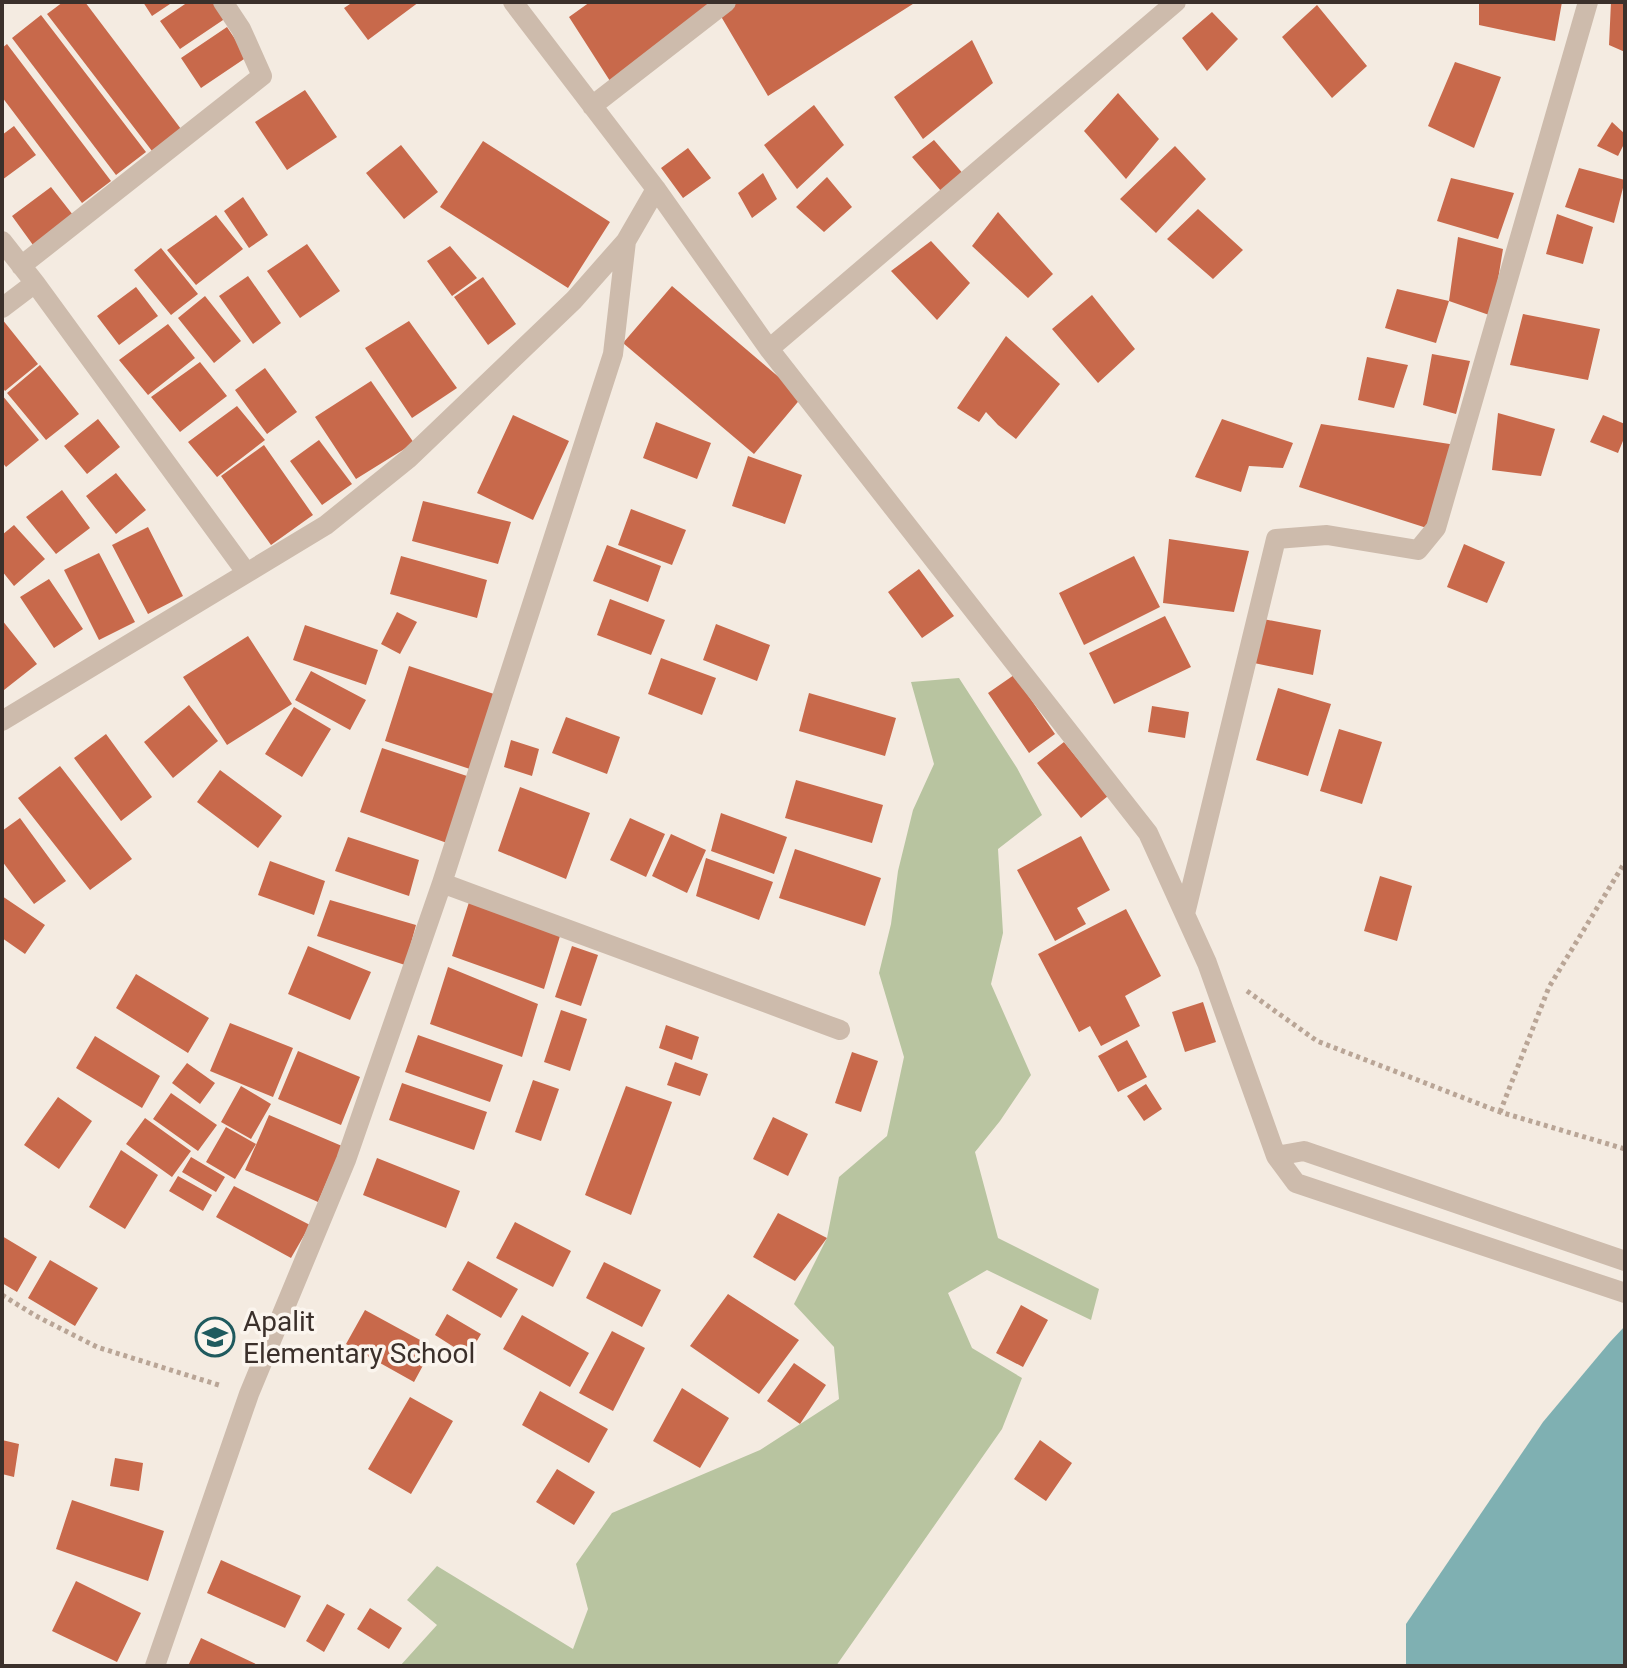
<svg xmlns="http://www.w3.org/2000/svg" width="1627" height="1668" font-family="Roboto,sans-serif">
<rect width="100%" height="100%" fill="#f4ebe1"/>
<path fill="#b8c4a0" d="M959,678L1017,768L1042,815L998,849L1003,933L991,984L1031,1075L1000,1121L975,1152L998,1238L1099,1289L1091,1320L987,1270L948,1293L972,1348L1022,1378L1002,1429L836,1666H400L437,1625L407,1600L437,1566L573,1649L588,1609L576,1564L612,1513L760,1450L839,1399L834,1347L794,1304L827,1238L839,1177L887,1136L904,1057L879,973L891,924L898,871L913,810L934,764L911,682Z"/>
<path fill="#7fb0b2" d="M1625,1326V1666H1406V1624L1543,1422L1610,1342Z"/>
<path fill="#c8694b" d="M63,2H85L181,129L152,151L47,14Z
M143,2H173L152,16Z
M188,2H215L226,18L180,49L160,21Z
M353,2H419L368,40L344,8Z
M590,2H713L610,81L569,17Z
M737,2H916L768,96L719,13Z
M1479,2H1562L1555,41L1479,25Z
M1611,2L1625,3V52L1609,45Z
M1317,5L1367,66L1332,98L1282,37Z
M1212,12L1238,39L1207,71L1182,38Z
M41,15L146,152L116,175L12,38Z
M227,27L247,57L201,88L181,58Z
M972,40L993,83L923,139L894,97Z
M7,44L111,181L82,203L2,97V48Z
M1455,62L1501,77L1474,148L1428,126Z
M305,90L337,137L287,170L255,122Z
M1118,93L1159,139L1126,179L1084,131Z
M814,105L844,145L797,189L764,145Z
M1612,122L1625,134V142L1618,156L1597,146Z
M14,126L36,155L2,180V135Z
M934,140L965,176L941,191L912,157Z
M483,141L610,222L568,288L440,207Z
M401,145L438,192L404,219L366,173Z
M1175,146L1206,179L1156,233L1120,199Z
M688,148L711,178L683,198L661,168Z
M1579,168L1625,180L1614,223L1565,207Z
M763,173L777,199L752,218L738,193Z
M827,177L852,207L824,232L796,207Z
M1451,178L1514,193L1498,239L1437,221Z
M51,187L73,215L33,245L12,216Z
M243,197L268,235L249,248L224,211Z
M1198,209L1243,250L1213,279L1167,239Z
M998,212L1053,274L1028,298L972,246Z
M1557,214L1593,227L1583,264L1546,254Z
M216,215L243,249L196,285L167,250Z
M1458,237L1503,249L1492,316L1449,301L1436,343L1385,328L1397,289L1449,301Z
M931,241L970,283L937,320L891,271Z
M307,244L340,291L300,318L267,271Z
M450,246L477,278L452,296L427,261Z
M161,248L198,294L171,315L134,270Z
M248,276L281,323L253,344L219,296Z
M483,277L516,324L488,345L454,297Z
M672,286L802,397L754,454L623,343Z
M136,287L158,316L119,345L97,316Z
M1092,295L1135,349L1098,383L1052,329Z
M205,296L241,341L214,363L178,318Z
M1523,314L1600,329L1588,380L1510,365Z
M2,319L38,364L5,391L2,387Z
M409,321L457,388L412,418L365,348Z
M168,324L195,358L148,395L119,360Z
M1006,336L1060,384L1016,439L998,425L986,412L979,422L957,408Z
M1432,354L1470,361L1456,414L1423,405Z
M1367,357L1408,365L1394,408L1358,400Z
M200,362L227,396L180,432L151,397Z
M40,365L79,414L46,440L7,393Z
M265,368L297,412L267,434L235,390Z
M371,381L414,443L356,479L315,417Z
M2,395L39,440L6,467L2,462Z
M237,406L265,440L217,477L188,442Z
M1498,413L1555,429L1541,476L1492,470Z
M513,415L569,441L533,520L477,493Z
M1603,415L1625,424V436L1618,453L1590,442Z
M98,419L120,447L87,474L64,446Z
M1222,419L1293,443L1283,468L1249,466L1241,492L1195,477Z
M656,422L711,443L697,479L643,458Z
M1321,424L1456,445L1433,530L1299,487Z
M319,440L352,484L322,505L290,461Z
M264,445L313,515L271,545L221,476Z
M748,456L802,475L785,524L732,506Z
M116,473L146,510L116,534L86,496Z
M62,490L90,528L56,554L26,517Z
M423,501L511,522L498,564L412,541Z
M631,509L686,530L672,565L618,545Z
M14,525L45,559L14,586L2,571V535Z
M148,527L183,596L148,614L112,545Z
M1169,539L1249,551L1234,612L1163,603Z
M1464,544L1505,562L1487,603L1447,587Z
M607,545L661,566L648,602L593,581Z
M99,553L135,622L99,640L64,570Z
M401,556L487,580L477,618L390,594Z
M1134,556L1160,607L1084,645L1059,593Z
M919,569L954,616L922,638L888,592Z
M49,579L83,629L54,648L20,597Z
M610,599L665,620L651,655L597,635Z
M397,612L417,622L400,654L381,644Z
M1165,616L1191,667L1114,704L1089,653Z
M1263,619L1321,630L1313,675L1254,663Z
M2,620L37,664L4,690L2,688Z
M716,624L770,645L757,681L703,660Z
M305,625L378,650L366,685L293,660Z
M248,636L292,704L227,745L183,677Z
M661,658L716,678L702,715L648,694Z
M409,666L497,695L473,770L385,741Z
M311,671L366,700L350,730L295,700Z
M1014,675L1055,734L1029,753L988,693Z
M1278,688L1331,704L1308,776L1256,760Z
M809,693L896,718L885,756L799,731Z
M189,705L218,741L173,778L144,742Z
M1152,706L1189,712L1185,738L1148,732Z
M294,707L331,729L302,777L265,754Z
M566,717L620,737L607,774L552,753Z
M1339,729L1382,742L1362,804L1320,791Z
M106,734L152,797L121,821L74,758Z
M511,740L539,749L532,776L504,767Z
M1064,742L1108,796L1081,818L1037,763Z
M382,748L470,777L447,843L360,812Z
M60,766L132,859L90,890L18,798Z
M220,770L282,816L258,848L197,802Z
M796,780L883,805L872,843L785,818Z
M520,787L590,813L566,879L498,851Z
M721,813L787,837L774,874L711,851Z
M20,818L66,881L34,904L2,861V831Z
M630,818L665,834L646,877L610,860Z
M671,834L706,850L687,893L652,876Z
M1081,836L1110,890L1077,908L1086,924L1055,941L1017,870Z
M348,837L419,860L409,896L335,871Z
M795,849L881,878L865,926L779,898Z
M706,858L773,882L759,920L696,896Z
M270,861L325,881L314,915L258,895Z
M1380,876L1412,886L1397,941L1364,931Z
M2,896L45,925L25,954L2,938Z
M470,899L560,936L544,989L452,956Z
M330,900L416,925L405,965L317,936Z
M1126,909L1161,976L1125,996L1140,1026L1101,1046L1090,1026L1079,1032L1038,954Z
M308,946L371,972L350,1020L288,994Z
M572,946L598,955L581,1006L555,997Z
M448,967L538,1004L522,1057L430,1024Z
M136,974L209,1018L188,1053L116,1008Z
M1203,1002L1216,1042L1185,1052L1172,1012Z
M561,1010L587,1019L570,1071L544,1062Z
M230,1023L293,1048L273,1097L210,1071Z
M666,1025L699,1037L692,1060L659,1048Z
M418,1035L503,1065L490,1102L405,1072Z
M95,1036L160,1076L142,1108L76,1068Z
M1127,1040L1147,1077L1118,1092L1098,1056Z
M298,1051L360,1077L341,1125L278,1099Z
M852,1052L878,1061L861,1112L835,1103Z
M675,1062L708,1074L700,1096L667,1085Z
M187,1063L215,1083L200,1104L172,1083Z
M533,1080L559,1089L541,1141L515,1132Z
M402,1083L487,1112L474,1150L389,1120Z
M1146,1084L1162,1109L1144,1121L1127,1096Z
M241,1086L271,1104L251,1139L221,1122Z
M626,1086L672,1102L631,1215L585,1195Z
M171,1093L217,1125L198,1151L153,1119Z
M58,1097L92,1121L59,1169L24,1145Z
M269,1115L342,1146L318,1202L245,1170Z
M773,1117L808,1134L788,1176L753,1159Z
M145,1118L191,1151L172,1177L126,1144Z
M226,1127L256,1144L235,1179L206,1162Z
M121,1150L158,1175L125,1229L89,1207Z
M191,1157L225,1177L216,1192L182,1172Z
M377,1158L460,1191L446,1228L363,1195Z
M178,1176L212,1195L203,1211L169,1191Z
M234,1186L310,1225L291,1258L216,1217Z
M778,1213L827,1238L795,1281L753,1257Z
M515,1222L571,1251L553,1287L496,1258Z
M2,1236L37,1257L17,1292L2,1283Z
M50,1260L98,1288L75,1326L28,1298Z
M468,1261L518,1289L501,1318L452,1290Z
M604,1262L661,1290L642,1327L586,1298Z
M728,1294L799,1340L759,1394L690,1346Z
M1021,1305L1048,1320L1023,1367L996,1353Z
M365,1310L433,1347L414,1382L346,1344Z
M447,1314L481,1334L468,1356L435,1335Z
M522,1315L589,1353L570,1387L503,1349Z
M612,1331L645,1348L613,1411L579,1393Z
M794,1363L826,1385L800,1424L767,1401Z
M682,1388L729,1418L700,1468L653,1441Z
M540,1391L608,1429L589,1463L522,1425Z
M410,1397L453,1421L411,1494L368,1469Z
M2,1440L19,1444L14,1477L2,1474Z
M1040,1440L1072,1463L1046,1501L1014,1479Z
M115,1458L143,1463L139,1491L110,1486Z
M557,1469L595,1492L574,1525L536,1502Z
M72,1500L164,1531L148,1581L56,1549Z
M221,1560L301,1596L285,1628L207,1593Z
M76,1581L141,1613L117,1662L52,1631Z
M327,1604L345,1614L324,1652L306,1641Z
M370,1608L402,1628L389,1649L357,1629Z
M201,1638L260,1666H188Z"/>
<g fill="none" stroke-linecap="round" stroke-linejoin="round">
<path stroke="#b9a596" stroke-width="5" stroke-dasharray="4 4" stroke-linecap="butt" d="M1247,991L1317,1041L1500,1112L1625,1149
M1500,1112L1549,987L1625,862
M2,1295L36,1316L97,1347L222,1386"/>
<path stroke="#cdbbac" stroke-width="20" d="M513,2L656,189L769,349L1148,833L1207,963L1276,1156L1296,1183L1625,1293
M592,106L726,2
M2,241L35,283L246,572
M21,266L262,76L241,29L223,2
M2,308L35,283
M769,349L1176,2
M2,721L326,525L408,459L574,300L626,241L656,189
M442,883L840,1030
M1185,914L1276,539L1327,535L1418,550L1436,528L1588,2
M1276,1156L1304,1151L1625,1261
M155,1666L249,1394L346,1160L442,883L613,354L626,241"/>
</g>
<defs>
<symbol id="school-ring" viewBox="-11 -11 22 22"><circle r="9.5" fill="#fbf5ee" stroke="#1f5a5e" stroke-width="1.5"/><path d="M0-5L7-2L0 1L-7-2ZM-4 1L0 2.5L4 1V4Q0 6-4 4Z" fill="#1f5a5e"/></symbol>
</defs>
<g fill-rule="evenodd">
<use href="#school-ring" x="193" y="1315" width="44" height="44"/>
</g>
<g text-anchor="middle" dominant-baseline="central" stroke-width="7" stroke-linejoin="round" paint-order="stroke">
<g font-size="28" fill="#3b302b" stroke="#fbf5ee" text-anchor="start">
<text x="243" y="1321">Apalit<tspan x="243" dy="32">Elementary School</tspan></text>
</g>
</g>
<rect width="1627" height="1668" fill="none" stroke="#3b302b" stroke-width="8"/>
</svg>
